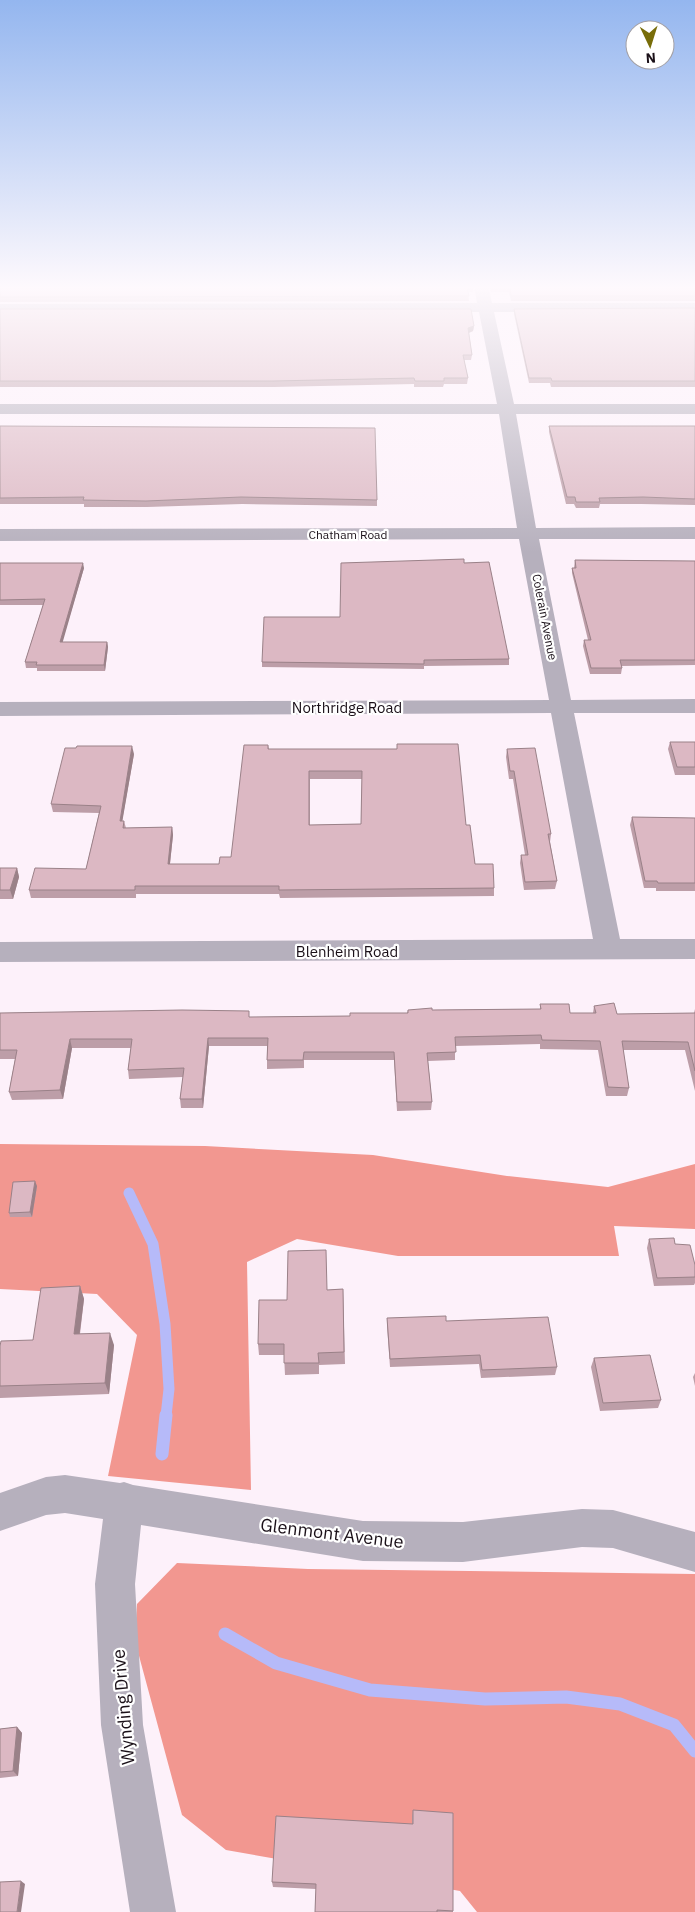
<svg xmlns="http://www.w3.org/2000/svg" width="695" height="1912" font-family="'IBM Plex Sans',sans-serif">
<rect width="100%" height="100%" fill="#fdf1fa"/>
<path fill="#f29790" d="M0,1144L205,1146L373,1155L507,1176L608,1187L695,1164V1229L614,1226L619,1256H398L297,1239L247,1262L251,1490L108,1476L137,1335L97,1294L0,1289Z
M177,1563L308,1569L695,1574V1912H477L460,1891L226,1850L182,1815L135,1641L137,1604Z"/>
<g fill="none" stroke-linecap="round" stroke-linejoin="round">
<path stroke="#b6baf9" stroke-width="11" d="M129,1193L153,1244L165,1324L169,1389L166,1416"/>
<path stroke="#b6baf9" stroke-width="13" d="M162,1454L166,1415
M225,1634L276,1663L370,1690L485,1699L566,1697L620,1704L674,1725L695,1751"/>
<path fill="#b6b0bd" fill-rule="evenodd" d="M474,285H488L492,303H695V311L494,312L514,404H695V414H516L536,528L695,527V539H539L571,700L695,699V713H574L620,939H695V959L0,962V942L593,939L551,713L0,716V702L549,700L519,539L0,541V529L517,528L499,414H0V404H497L479,312H0V304L477,303Z
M65,1475L120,1483L124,1482L133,1485L363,1521L463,1522L582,1509L613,1510L695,1532V1572L613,1548L582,1547L463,1562L363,1561L141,1525L135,1584L143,1725L176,1912H130L101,1725L95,1584L103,1519L65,1513L46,1515L0,1531V1493L46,1477Z"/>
</g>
<path fill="#bd9ea8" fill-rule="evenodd" d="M0,285H473V292H468L469,301L0,302Z
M489,285H695V301H511L509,292H491Z
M695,308V387H551L550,383H529L514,314V309Z
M0,309L474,326L473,331L469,333L472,355L471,360H464L468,378L467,384H444L443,387H414V384L274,387H0Z
M0,426L377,500V506L242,504L147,507H84V504H0Z
M549,426H695V505L641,504H600L599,508H576L574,504H566L549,432Z
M575,560L695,561V665L621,666L622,668L621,674H590L583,646L584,640H588L572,573V568H574Z
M0,563L84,568L62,642H107L108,647L105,671H37V668H26L25,662L43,605H0Z
M464,563L509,659V665L424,666V669L262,667V662L340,617Z
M670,742H695V775H675L668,749Z
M397,744L466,825L475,864L494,888V896L280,898L279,894H136V898H31L29,890L86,869L99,813L53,812L51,804L134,754L122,821H124L126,828L172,827L173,835L170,864H219L231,857L268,745L269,749H397ZM310,779H362L361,824L310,825Z
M507,749L551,834L550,842L557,881L555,889L524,890L520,863L521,855H525L513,779H509L506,757Z
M632,817L695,818V891H656V888H644L630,825Z
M0,868H17L19,877L13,899H0Z
M540,1004L570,1013H593L594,1006L617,1014L694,1013L695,1009V1091L685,1050H623L629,1088L627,1096H606L598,1050L540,1049V1044L455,1046V1060L428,1061L432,1102L431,1110L397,1111L394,1060H304V1068L267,1069V1046H209L203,1108H181L180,1099L183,1077L129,1079L128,1070L131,1048H72L63,1099L12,1100L9,1092L15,1059H0V1013L249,1011V1017L350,1016L407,1013L408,1010H432L540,1009Z
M37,1186L32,1217H10L9,1213Z
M649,1239L675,1244L695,1265V1283L694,1285L654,1286L647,1248Z
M80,1286L84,1299L80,1334L114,1345L109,1394L0,1398V1386L33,1340Z
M343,1289L345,1364L319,1365V1374L285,1375L284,1355H259L258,1344L287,1300L327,1290Z
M387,1318L446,1321L557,1367L555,1375L481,1378L479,1364L390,1367L387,1326Z
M594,1358L661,1400L658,1408L600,1411L591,1367Z
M695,1373V1386L693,1377Z
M17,1727L22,1733L18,1776L0,1778V1729Z
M413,1810L453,1911V1912H315L316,1889L273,1887L272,1882L412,1824V1816Z"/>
<path fill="#9a8188" d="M474,326L473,331L468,333V328Z
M83,563L84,568L61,648L60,642Z
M107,642L108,647L105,671L104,665Z
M132,746L134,754L121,829L120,821Z
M172,827L173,835L169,872L168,864Z
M17,868L19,877L13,899L10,890Z
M208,1038L209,1046L203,1108L202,1099Z
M70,1039L72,1048L63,1099L60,1090Z
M35,1181L37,1186L32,1217L30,1212Z
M80,1286L84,1299L78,1346L74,1334Z
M110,1333L114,1345L109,1394L105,1383Z
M17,1727L22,1733L18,1776L13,1771Z
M21,1881L25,1884L21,1912H17Z"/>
<path fill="#dcb8c3" stroke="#9a8188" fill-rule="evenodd" d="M0,285H473L474,287H467L469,296L0,297Z
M491,285H695V296H511L510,287H492Z
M695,308V381H552L551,378H529L514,309Z
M0,309H471L474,326L468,328L472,355H463L468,378H444V381H415L414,378L273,381H0Z
M0,426L375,428L377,500L241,497L146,501L83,500L84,497L0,498Z
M549,426H695V499L643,497L599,498L600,502H576L575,497H567Z
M464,559V563L489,562L509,659L424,660V664L262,662L264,617H340L341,563L434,560Z
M575,560L695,561V660H620L622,668H591L584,640H591L572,568H576Z
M0,563H83L60,642H107L104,665H36L37,662H25L45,599L0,600Z
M670,742H695V767H677Z
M397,744H458L466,825H470L475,864H493L494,888L279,890V886H135V890H29L35,868L86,869L101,806L51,804L65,748H76L77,746H132L120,821H124L123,828L172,827L168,864H219L220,857H231L244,745H268V749H397ZM309,771H362L361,824L309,825Z
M535,748L551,834H548L557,881L525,882L521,855H528L514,771H510L507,749Z
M632,817L695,818V883H658L657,881H645Z
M0,868H17L10,890H0Z
M614,1003L617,1014L695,1013V1071L688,1042L622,1041L629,1088L608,1087L600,1041L542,1040L541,1035L455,1037L456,1052L427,1053L432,1102H397L394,1052H304L303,1060H267L268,1038H208L202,1099H180L184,1068L128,1070L132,1039H70L60,1090L9,1092L17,1050H0V1013L182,1010L249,1011V1017L350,1016V1013H408V1010L432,1008V1010L541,1009L540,1004H569L570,1013H596L594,1006Z
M35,1181L30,1212L9,1213L13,1182Z
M674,1238L675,1244L690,1245L695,1265V1277L657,1278L649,1239Z
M326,1250L327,1290L343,1289L344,1352L318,1353L319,1363H284V1344H258L259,1300H287L288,1251Z
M80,1286L74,1334L110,1333L105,1383L0,1386V1346L1,1341L33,1340L41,1288Z
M446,1316V1321L548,1317L557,1367L482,1370L480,1355L390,1359L387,1318Z
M650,1355L661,1400L603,1403L594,1358Z
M17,1727L13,1771L0,1772V1729Z
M413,1810L453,1813V1911L437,1910V1912H315L316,1884L272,1882L276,1816L413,1824Z
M21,1881L17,1912H0V1882Z"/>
<linearGradient id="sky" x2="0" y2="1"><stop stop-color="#94b6ef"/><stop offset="0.52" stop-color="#fef9fd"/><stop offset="1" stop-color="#fef9fd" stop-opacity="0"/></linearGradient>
<rect width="695" height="553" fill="url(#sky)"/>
<g text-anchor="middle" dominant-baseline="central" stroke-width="4.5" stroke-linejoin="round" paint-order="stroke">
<g font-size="12" fill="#1a1018" stroke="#fff">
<text x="348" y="534">Chatham Road</text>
<text transform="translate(545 617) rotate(79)">Colerain Avenue</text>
</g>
<g font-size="15" fill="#1a1018" stroke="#fff">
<text x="347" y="707">Northridge Road</text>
<text x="347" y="951">Blenheim Road</text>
</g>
<g font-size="18" fill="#1a1018" stroke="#fff">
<text transform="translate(332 1533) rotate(7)">Glenmont Avenue</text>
<text transform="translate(123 1707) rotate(-95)">Wynding Drive</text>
</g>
</g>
<g transform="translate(650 45) rotate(176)"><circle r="24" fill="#ffffff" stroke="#a39fa3"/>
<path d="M0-4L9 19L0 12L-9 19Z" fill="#786d09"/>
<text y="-8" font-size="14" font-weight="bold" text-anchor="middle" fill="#1a1018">N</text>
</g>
</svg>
